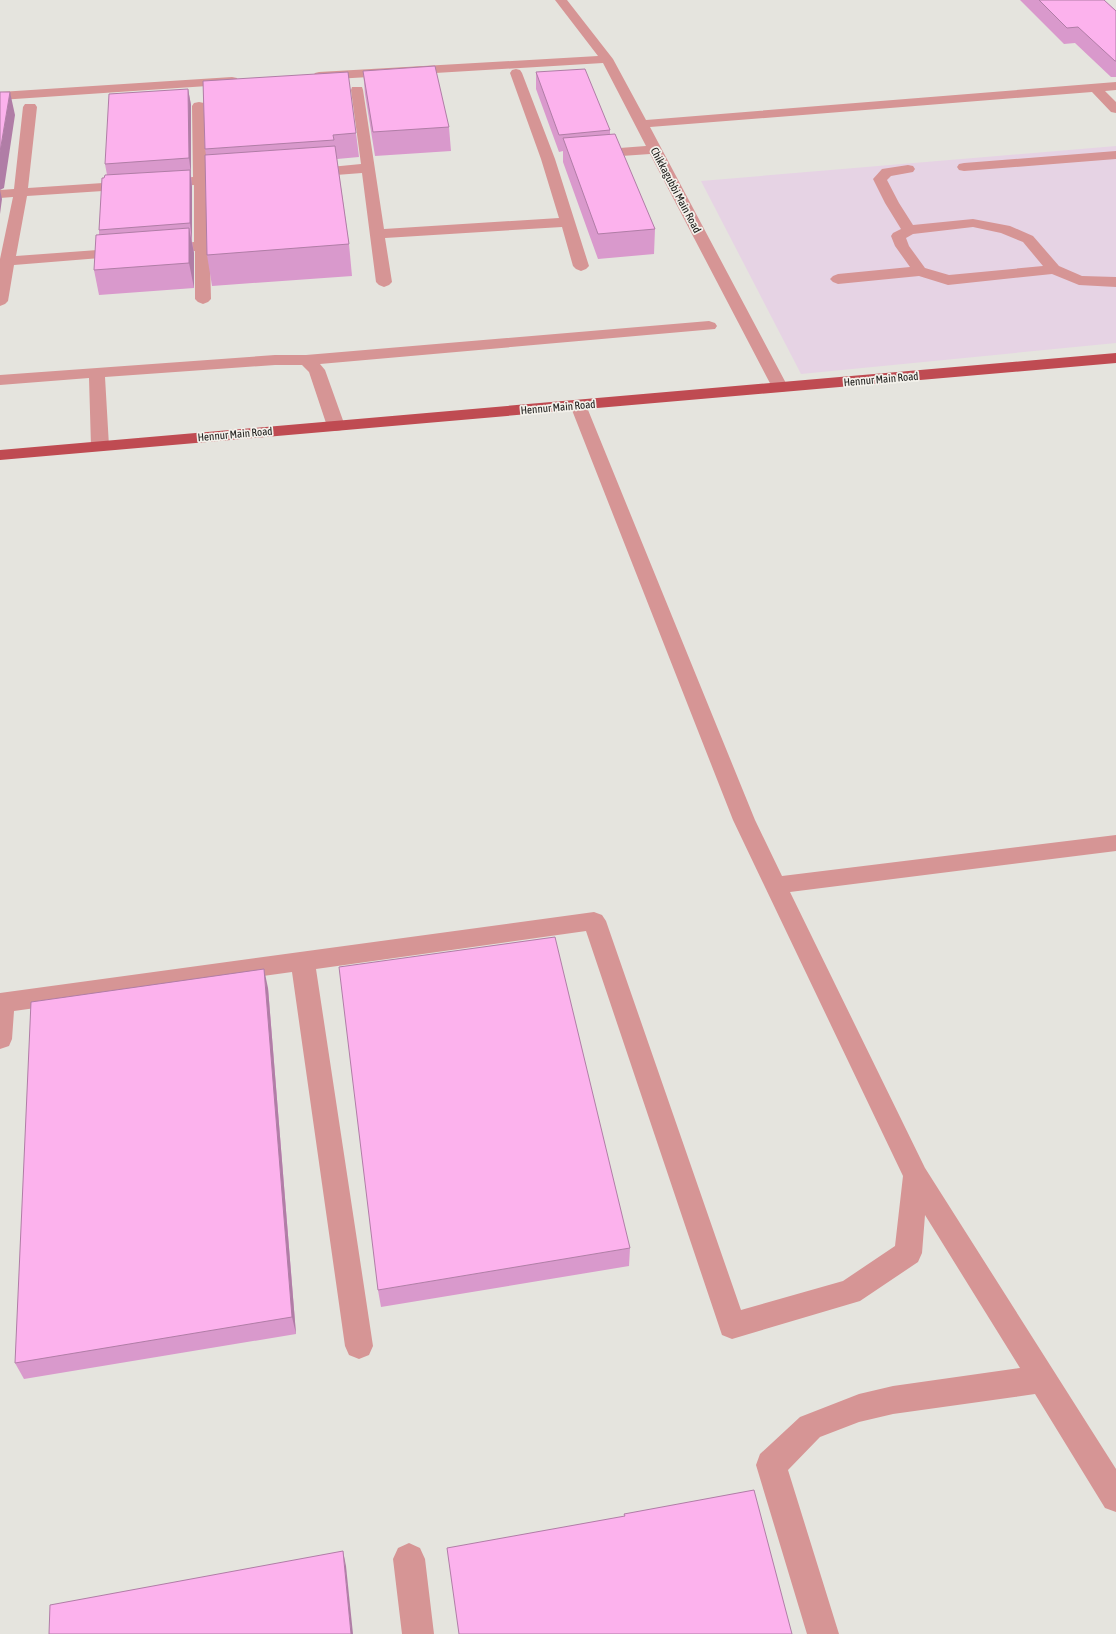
<svg xmlns="http://www.w3.org/2000/svg" width="1116" height="1634" font-family="'Asap Condensed',sans-serif">
<rect width="100%" height="100%" fill="#e5e4de"/>
<path fill="#e6d3e4" d="M1116,146V343L801,374L701,181Z"/>
<g fill="none" stroke-linecap="round" stroke-linejoin="round">
<path fill="#d69595" fill-rule="evenodd" d="M555,0H567L613,59L646,120L1116,82V90L1105,91L1116,102V113L1111,112L1092,92L650,127L788,387L786,391L780,392L774,391L772,387L650,154L593,158L588,157L586,154L588,151L593,150L646,146L603,63L319,80L315,79L313,76L315,73L319,72L598,56Z
M516,69L520,70L522,73L555,159L589,266L586,269L581,271L576,269L573,266L562,227L385,238L392,282L389,285L384,287L379,285L376,282L362,173L310,177L305,176L303,173L305,170L310,169L361,164L351,90L352,87H362L363,90L384,229L559,218L541,159L510,73L512,70Z
M232,77L237,78L238,81L237,84L0,100V92Z
M199,102L204,103L206,106L207,176L235,174L240,175L242,178L240,181L208,184L211,299L208,302L203,304L198,302L195,299V251L163,253L158,252L156,249L158,246L194,242V185L27,196L16,256L125,248L130,249L132,252L130,255L125,256L14,265L8,301L5,304L0,306V259L13,197L0,198V190L14,189L23,107L25,104H35L37,107L28,188L193,177L192,106L194,103Z
M1116,151V159L964,171L959,170L957,167L959,164L964,163Z
M908,165L913,166L915,169L913,172L891,176L887,180L899,203L913,225L973,219L1010,226L1033,236L1059,266L1082,276L1116,277V287L1079,285L1052,274L948,285L919,276L838,284L833,282L830,279L833,276L838,274L910,267L895,246L891,236L893,233L901,229L885,203L873,179L882,169ZM973,227L1001,233L1023,242L1043,266L949,275L925,268L909,246L906,238L913,234Z
M709,321L715,323L717,326L715,329L320,364L325,370L345,426L342,430L336,431L330,430L327,426L309,372L302,365H275L105,377L109,446L106,450L100,451L94,450L91,446L89,378L0,385V375L275,355H306Z
M578,400L584,401L586,405L755,820L782,876L1116,835V851L790,892L925,1168L1116,1469V1512L1105,1508L1035,1394L893,1414L859,1422L820,1437L788,1470L839,1634H807L756,1465L760,1454L800,1417L859,1394L893,1386L1020,1368L925,1215L922,1253L918,1262L860,1301L732,1339L722,1335L586,931L316,969L373,1346L369,1355L359,1359L349,1355L345,1346L292,972L14,1011L12,1039L9,1046L0,1049V993L594,912L602,915L606,921L741,1310L843,1281L895,1246L903,1176L733,820L570,405L572,401Z
M409,1543L420,1548L425,1559L434,1634H402L393,1559L398,1548Z"/>
<path fill="#bf4b52" fill-rule="evenodd" d="M1116,353V363L0,460V450Z"/>
</g>
<path fill="#d999cc" d="M1020,0H1104L1116,11V77H1111L1075,43L1064,44Z
M363,71L449,127L451,151L375,156L365,94Z
M536,72L610,130V134L655,229L654,254L598,259L563,162V151L559,152L536,89Z
M203,81L356,133L359,157L337,159L349,244L352,276L212,286L207,255L206,155L205,149Z
M188,89L191,105V175L192,187V241L194,253V288L99,295L94,270L99,234V230L104,178L107,175L105,164Z
M268,988L296,1334L24,1379L15,1363Z
M630,1248L629,1266L381,1307L378,1290Z"/>
<path fill="#b07da6" d="M188,89L191,105V175L189,158Z
M10,92L15,115L4,188L0,190V152Z
M190,170L192,187V241L190,223Z
M0,190L2,199L0,214Z
M189,228L194,253V288L189,263Z
M264,969L268,988L296,1334L292,1317Z
M343,1551L346,1566L353,1634H351Z"/>
<path fill="#fcb2ed" stroke="#b07da6" d="M1039,0H1104L1116,11V61H1115L1078,27L1067,28Z
M435,66L449,127L373,132L363,71Z
M585,69L610,130L559,135L536,72Z
M348,72L356,133L333,135L334,140L205,149L203,81Z
M188,89L189,158L105,164L109,94Z
M0,92H10L0,152Z
M615,134L655,229L598,234L563,138Z
M335,146L349,244L207,255L205,155Z
M190,170V223L99,230L102,178H104L105,175Z
M189,228V263L94,270L96,235Z
M555,937L630,1248L378,1290L339,967Z
M264,969L292,1317L15,1363L31,1002Z
M754,1490L792,1634H459L447,1548L625,1516L624,1514Z
M343,1551L351,1634H49L50,1605Z"/>
<g text-anchor="middle" dominant-baseline="central" stroke-width="3.5" stroke-linejoin="round" paint-order="stroke">
<g font-size="11" fill="#1a1917" stroke="#f3f1eb">
<text transform="translate(676 190) rotate(62)">Chikkagubbi Main Road</text>
<text transform="translate(881 379) rotate(-5)">Hennur Main Road</text>
<text transform="translate(558 407) rotate(-5)">Hennur Main Road</text>
<text transform="translate(235 434) rotate(-5)">Hennur Main Road</text>
</g>
</g>
</svg>
